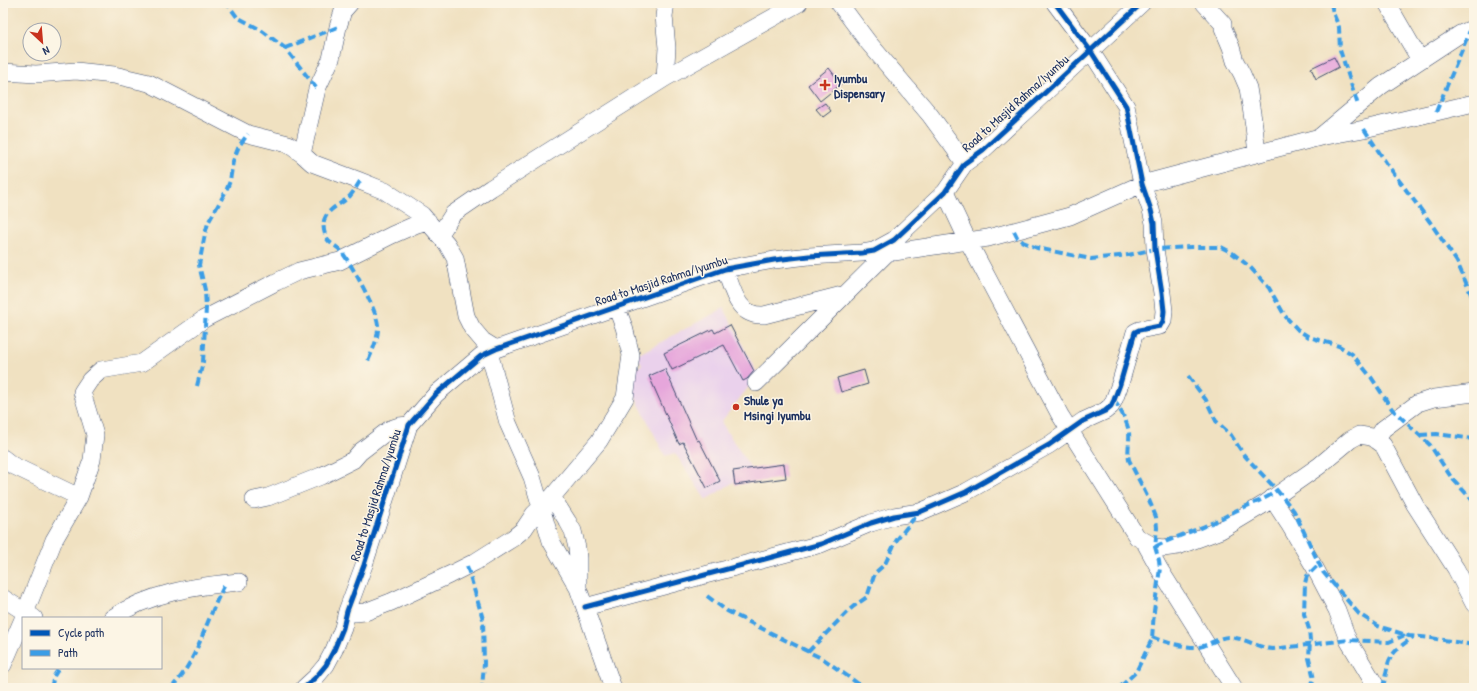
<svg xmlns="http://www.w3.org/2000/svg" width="1477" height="691" font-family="'Patrick Hand',sans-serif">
<rect width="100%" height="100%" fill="#fcf5e5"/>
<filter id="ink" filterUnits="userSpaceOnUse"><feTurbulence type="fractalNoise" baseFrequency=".025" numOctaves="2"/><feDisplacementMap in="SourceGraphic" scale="8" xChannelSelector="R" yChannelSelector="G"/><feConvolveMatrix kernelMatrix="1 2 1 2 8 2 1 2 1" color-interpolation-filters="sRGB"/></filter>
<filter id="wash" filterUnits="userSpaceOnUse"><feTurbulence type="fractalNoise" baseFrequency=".012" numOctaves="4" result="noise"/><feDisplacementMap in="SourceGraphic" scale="16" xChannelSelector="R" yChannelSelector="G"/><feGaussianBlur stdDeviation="0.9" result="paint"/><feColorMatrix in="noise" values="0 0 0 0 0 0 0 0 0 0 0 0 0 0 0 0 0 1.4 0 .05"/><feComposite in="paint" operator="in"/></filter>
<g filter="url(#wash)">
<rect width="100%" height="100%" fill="#f0e1c1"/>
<path fill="#ead1ec" d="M724,308L758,375L721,422L752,470L706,500L675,453L665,456L624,374L642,365L637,355Z"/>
<g id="blocks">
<path fill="#e6a6db" d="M1334,57L1339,67L1316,79L1311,68Z
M829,68L841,84L820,101L808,85Z
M825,103L831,111L823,117L816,109Z
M730,325L754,371L747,379L743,381L724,345L672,370L664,353L713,329L715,333Z
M665,369L697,441L699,440L720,481L707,488L683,442L679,444L649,376Z
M864,370L868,384L841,392L837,378Z
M784,464L786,478L735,485L733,471Z"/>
</g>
</g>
<g filter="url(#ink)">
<use href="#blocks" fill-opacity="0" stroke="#3b4a6d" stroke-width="1"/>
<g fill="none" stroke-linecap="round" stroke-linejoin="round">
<defs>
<path id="minor" d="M839,3L868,42L930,115L965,163
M1204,3L1223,24V28L1231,47L1235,61L1242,74L1248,88L1254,126L1257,154
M1387,3L1420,60
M3,72L36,74L76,71L114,75L149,83L248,134L288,144L302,154L312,163L360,181L385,191L422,215L447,244L455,258L466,316L472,328L483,341L496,349
M665,78L667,48L664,16L666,3
M1321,136L1381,86L1460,34L1474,28
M302,154L317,89L331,59L338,27L343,11L350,3
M945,192L968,241L1060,415L1137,537L1155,547L1163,548L1178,546L1221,530L1266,503L1319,466L1350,440L1359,435L1372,437L1383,445L1415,505L1456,569L1474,604
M439,234L444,228L453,214L491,188L665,78L799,3
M877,251L894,252L988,238L1070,216L1142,184L1320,137L1364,129L1474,103
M725,269C733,290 737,317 764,315L846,294
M489,352L508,423L532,477L551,541L578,588
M756,383L888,252
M1376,440L1383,429L1418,403L1434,398L1474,393
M3,458L12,465L79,497
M552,497L568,522L573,531L577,548L578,558V588L613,688
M1272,498L1289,524L1315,568L1337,610L1348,640L1377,688
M254,500L268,497L321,476L353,460L360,452L390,429L399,426L409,425
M1144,541L1160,570L1234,688
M3,598L34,618
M585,607L821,544L871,523L894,516L920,512L966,492L1049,445L1083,421L1105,411L1111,406L1114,400L1120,384L1135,332L1139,330L1160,326L1163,321L1164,311L1162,293L1155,249L1154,223L1151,210L1142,184L1126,106L1090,50L1055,3
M347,611L355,613L365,612L391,602L449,575L475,562L513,538L524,529L534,514L552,497L599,441L625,398L631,355L624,327L616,306
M23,618L54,540L79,497L92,460L95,435L82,392L90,380L101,370L142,363L204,319L276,282L299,271L340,261L392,235L417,224L428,221
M112,618C149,593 195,586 239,582
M3,665L23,619
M304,688L316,677L326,665L334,650L343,628L347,611L364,565L409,425L436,394L481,356L496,349L725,269L774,260L809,256L862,253L874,251L894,240L945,192L965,163L983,150L1142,3"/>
</defs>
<use href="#minor" stroke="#3b4a6d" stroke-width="18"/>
<use href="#minor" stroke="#fff" stroke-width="17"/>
<path stroke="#3b9de6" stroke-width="4" stroke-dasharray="8 4" stroke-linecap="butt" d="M223,3L229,6L237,17L261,30L285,48L317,89
M1331,3L1333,13L1339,27L1340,50L1358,105
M285,48L338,27
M1436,112L1474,21
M1364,129L1389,167L1430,222L1457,262L1474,301
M360,181C357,186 354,191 350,196C342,204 330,207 325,218C322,223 324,234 327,239C330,244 337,246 341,251C352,265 376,308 378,325C379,337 372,352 367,363
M1014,231L1017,237L1023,242L1037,248L1091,259L1128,255L1155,249L1192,247H1221L1231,252L1250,267L1269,288L1285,316L1298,330L1309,337L1339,346L1352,354L1371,377L1392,409L1430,445L1451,477L1474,502
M1188,376L1206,400L1216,421L1231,435L1244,455L1275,488L1294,511L1323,572L1359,614L1378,626L1409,636L1431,638L1474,645
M197,386L203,362L206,308L205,290L199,265L205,234L208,223L226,191L230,181L233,161L239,146L248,134
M1114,400C1120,409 1127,421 1129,432C1130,441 1127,451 1129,460L1149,500L1156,517L1157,528L1155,547L1159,560L1160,568L1154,611L1152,639L1136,672L1119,688
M1420,435L1437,434L1474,439
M1155,547C1174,537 1194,531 1214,522C1223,518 1232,512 1242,508C1255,502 1265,500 1277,490
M467,566L483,619L484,664L482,688
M707,596L727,611L825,660L864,688
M1152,637C1162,642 1193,650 1203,646C1212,643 1220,637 1229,637C1245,638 1258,648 1273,649L1348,640L1389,642L1405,635
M808,652L846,613L854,606L867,597L875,573L885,564L896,541L918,513
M51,688L54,676L59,668
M171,688C199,660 206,617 226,583
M1310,688L1314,679L1309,658L1310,641L1309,629L1304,614L1305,583L1307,576L1319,564
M1382,688C1385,682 1385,676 1387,669C1389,653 1401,646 1413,637"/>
<defs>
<path id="cycleway" d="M585,607L821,544L871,523L894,516L920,512L966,492L1049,445L1083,421L1105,411L1111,406L1114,400L1120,384L1135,332L1139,330L1160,326L1163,321L1164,311L1162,293L1155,249L1154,223L1151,210L1142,184L1126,106L1090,50L1055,3
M304,688L316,677L326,665L334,650L343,628L347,611L364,565L409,425L436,394L481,356L496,349L725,269L774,260L809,256L862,253L874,251L894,240L945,192L965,163L983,150L1142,3"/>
</defs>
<use href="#cycleway" stroke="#fcf5e5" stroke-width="8"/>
<use href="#cycleway" stroke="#0057b8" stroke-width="5"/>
</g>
</g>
<g fill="#c8321e" stroke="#fcf5e5" stroke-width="1.5">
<path d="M823 79h4v4h4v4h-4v4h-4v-4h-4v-4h4z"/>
<circle cx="736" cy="407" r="4"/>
</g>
<g text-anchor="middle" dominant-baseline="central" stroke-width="3" stroke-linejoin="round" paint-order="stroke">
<g font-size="13" font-weight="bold" fill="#1b2f5e" stroke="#fcf5e5" text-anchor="start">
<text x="834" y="78">Iyumbu<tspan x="834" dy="15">Dispensary</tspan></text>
<text x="744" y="400">Shule ya<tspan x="744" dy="15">Msingi Iyumbu</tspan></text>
</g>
<g font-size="13" fill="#1b2f5e" stroke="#fcf5e5">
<text transform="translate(1015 103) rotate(-42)">Road to Masjid Rahma/Iyumbu</text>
<text transform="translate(661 280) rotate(-18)">Road to Masjid Rahma/Iyumbu</text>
<text transform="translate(375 495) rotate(-72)">Road to Masjid Rahma/Iyumbu</text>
</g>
</g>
<rect width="1477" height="691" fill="none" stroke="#fcf5e5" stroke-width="16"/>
<rect x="22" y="617" width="140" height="52" fill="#fcf5e5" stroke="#a2a6af"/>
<rect x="30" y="630" width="20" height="6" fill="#0057b8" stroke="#a2a6af"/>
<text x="58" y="637" font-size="12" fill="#1b2f5e">Cycle path</text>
<rect x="30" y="650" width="20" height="6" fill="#3b9de6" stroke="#a2a6af"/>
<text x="58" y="657" font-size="12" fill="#1b2f5e">Path</text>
<g transform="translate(42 42) rotate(154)"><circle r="19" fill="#fcf5e5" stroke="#a2a6af"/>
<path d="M0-3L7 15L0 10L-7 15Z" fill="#c8321e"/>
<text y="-6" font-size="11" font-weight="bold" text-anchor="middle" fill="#1b2f5e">N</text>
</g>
</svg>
